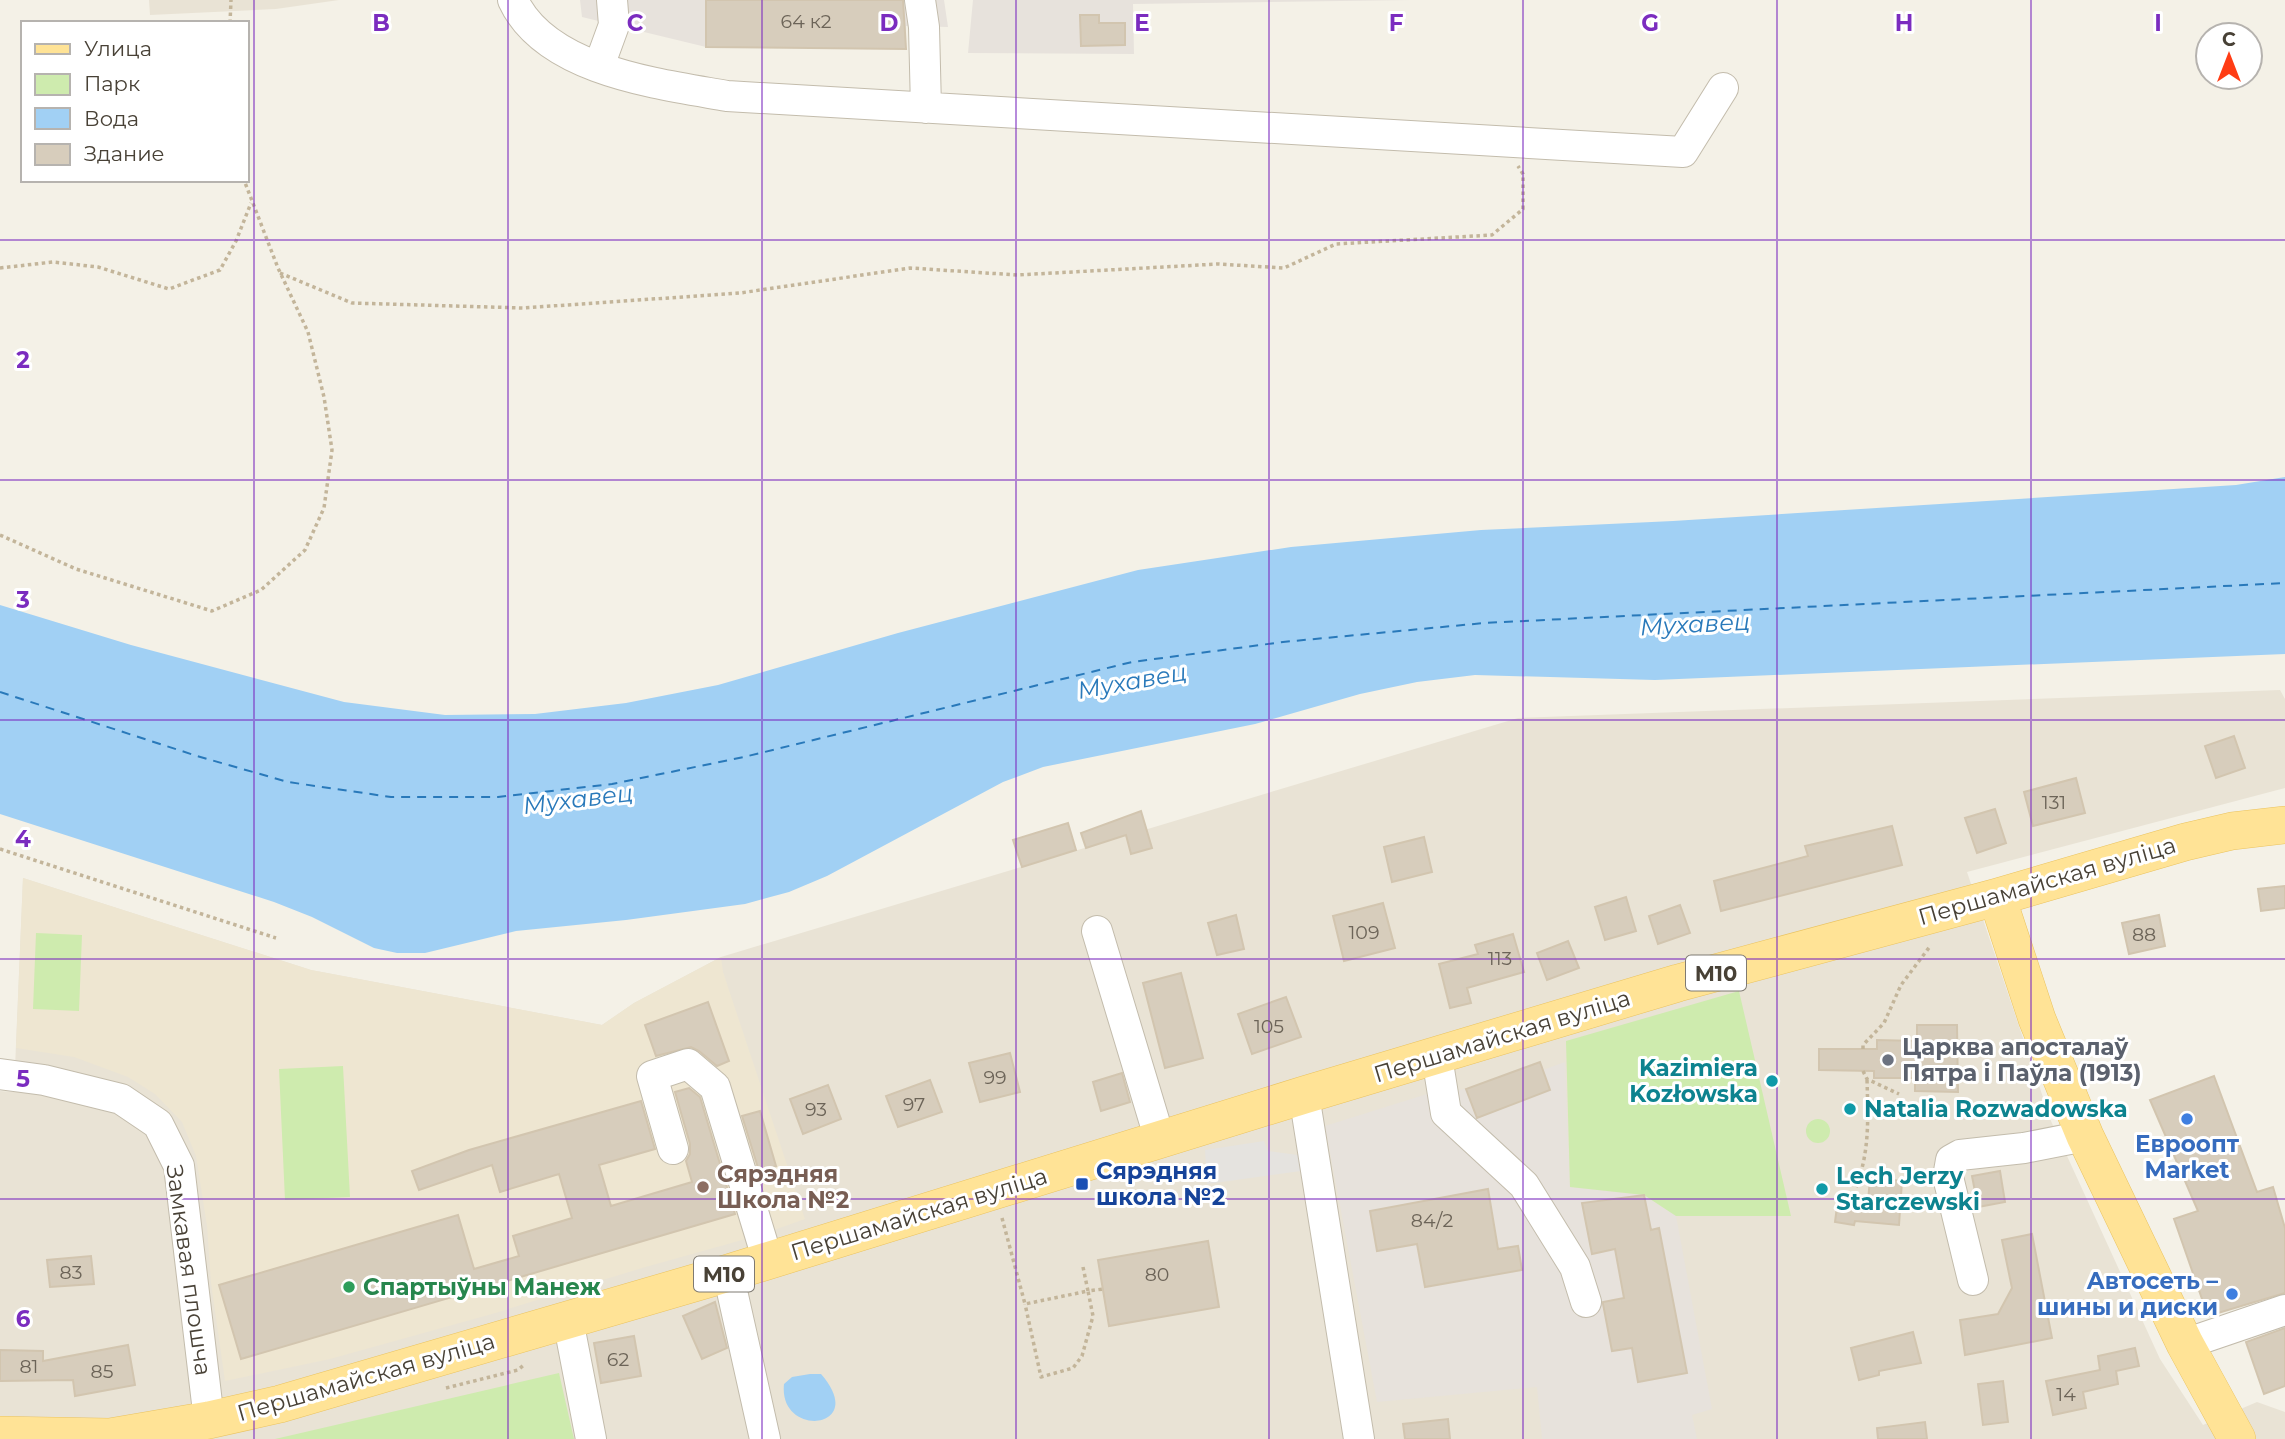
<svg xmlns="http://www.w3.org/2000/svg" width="2285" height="1439" font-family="Montserrat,sans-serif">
<rect width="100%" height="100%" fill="#f4f1e7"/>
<path fill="#e9e3d5" d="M149,0H339L276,9L150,15Z
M2280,690L2285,699V788L1967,872L2051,1121L2160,1359L2203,1425L2257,1402L2285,1412V1439H0V1091L14,1092L23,878L311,970L602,1025L634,1003L721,957L1518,718Z"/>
<path fill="#e7e2dc" d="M580,0H944L948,27L906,26V49L706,47L582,17Z
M973,0H1411L1133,4L1134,54L968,53Z
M1540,1062L1543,1070L1565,1062L1570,1187L1644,1195L1676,1216L1712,1409L1692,1415L1697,1439H1542L1537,1387L1377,1402L1325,1126L1427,1094L1466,1089Z"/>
<path fill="#eee6d1" d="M23,878L311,970L602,1025L634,1003L721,957L723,972L805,1219L760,1235L642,1268L492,1314L330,1359L225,1381L211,1283L207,1226L196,1156L182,1122L155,1094L128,1077L74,1057L16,1048Z"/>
<path fill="#ceebae" d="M36,933L82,935L79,1011L33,1009Z
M1739,991L1791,1216H1676L1644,1195L1570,1187L1566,1041Z
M343,1066L350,1197L285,1200L279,1069Z
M1806 1131a12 12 0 1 1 24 0a12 12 0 1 1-24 0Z
M559,1373L574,1439H275Z"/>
<path fill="#e5e3df" d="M1264,1141L1268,1151L1298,1155L1301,1171L1207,1184L1205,1150Z"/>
<path fill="#a1d0f4" d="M2285,477V654L1655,680L1475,675L1417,682L1360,694L1255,724L1043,767L1003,782L827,876L789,892L745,904L626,920L516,931L425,953H397L374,948L312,917L274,902L0,814V605L131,645L344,702L445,715L535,714L626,703L718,685L898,633L1138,570L1291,547L1481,530L1673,521L2236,485Z
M810,1374H821C870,1430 778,1439 784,1384L792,1377Z"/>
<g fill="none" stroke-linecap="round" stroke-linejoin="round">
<path stroke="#2979ba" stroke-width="2" stroke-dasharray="9 7" stroke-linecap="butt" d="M0,692L197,756L288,782L391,797H498L612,784L744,757L1132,662L1283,642L1484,623L2285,583"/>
</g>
<path fill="#d7cdbc" stroke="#d2c5af" stroke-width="2" d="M706,0H903L906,49L706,47Z
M1080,15H1099V23H1125V45L1081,46Z
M2234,736L2245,768L2216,778L2205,746Z
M2076,778L2085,813L2033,826L2024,792Z
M1995,809L2006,843L1977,853L1965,818Z
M1141,811L1152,848L1131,854L1126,835L1086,848L1081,833Z
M1068,823L1076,850L1022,867L1013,840Z
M1892,826L1902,865L1721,911L1714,881L1808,856L1805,846Z
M1424,837L1432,872L1392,882L1384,847Z
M2285,886V908L2261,911L2258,889Z
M1626,897L1636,931L1605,940L1595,907Z
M1383,903L1395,948L1344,961L1333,916Z
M1680,905L1690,933L1658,944L1649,916Z
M1236,915L1244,949L1217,955L1208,923Z
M2159,915L2165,946L2129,954L2122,923Z
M1513,934L1524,972L1467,988L1471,1003L1450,1008L1439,964L1478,954L1475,945Z
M1568,941L1579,968L1547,980L1537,953Z
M1181,973L1203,1058L1165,1068L1143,983Z
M1286,997L1301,1037L1252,1054L1238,1014Z
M708,1002L729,1061L717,1066L699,1051L691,1047L656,1056L645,1025Z
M1917,1025H1957L1958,1092L1915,1091V1078H1874V1071L1819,1070V1049H1877V1040L1917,1041Z
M1010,1053L1020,1092L980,1102L969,1063Z
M1540,1062L1550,1090L1477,1118L1466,1089Z
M1122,1073L1130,1102L1101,1111L1093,1082Z
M2214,1076L2257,1192L2273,1187L2285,1228V1293L2208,1316L2174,1219L2198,1211L2150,1100Z
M930,1080L942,1112L898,1127L886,1096Z
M828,1085L841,1119L803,1134L790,1099Z
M689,1088L700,1097L735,1214L241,1359L219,1285L458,1215L474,1269L519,1256L513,1236L572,1218L559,1174L500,1192L492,1165L419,1190L412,1171L469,1150L641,1101L655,1149L599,1165L611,1206L692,1182L686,1161L690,1154V1144L675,1092Z
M760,1111L776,1166L759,1171L742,1116Z
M2000,1171L2005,1202L1978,1207L1972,1176Z
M1870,1178L1902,1181L1899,1225L1855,1221L1854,1225L1835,1222L1838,1199L1868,1202Z
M1488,1189L1498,1249L1518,1246L1522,1270L1425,1287L1417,1244L1377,1251L1370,1211Z
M1644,1195L1651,1230L1659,1228L1687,1373L1638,1382L1632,1348L1612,1351L1603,1304V1302L1624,1298L1615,1249L1592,1254L1582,1203Z
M2032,1234L2052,1338L1965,1355L1960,1320L1998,1314L2012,1288L2002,1240Z
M1208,1241L1219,1307L1109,1326L1098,1260Z
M91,1256L94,1284L50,1287L47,1260Z
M715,1302L727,1348L702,1359L683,1316Z
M2285,1328V1386L2264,1394L2246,1342Z
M1913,1332L1921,1363L1879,1371V1375L1859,1380L1851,1348Z
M634,1336L641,1376L601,1383L594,1343Z
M128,1345L135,1385L75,1396L73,1380L0,1381V1350L43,1351V1361Z
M2135,1348L2139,1366L2116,1371L2118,1384L2083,1392L2086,1408L2053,1415L2046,1381L2100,1370L2098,1356Z
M2003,1381L2008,1422L1983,1425L1978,1384Z
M1448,1419L1450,1439H1405L1403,1424Z
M1925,1422L1927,1439H1878L1877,1428Z"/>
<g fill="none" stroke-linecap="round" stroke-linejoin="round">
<defs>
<path id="minor" d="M513,0C546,71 659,84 727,96L1683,152L1723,88
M920,0L924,27L926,108
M599,66L614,25L612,0
M1097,931L1160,1140
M1437,1057L1446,1113L1524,1185L1575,1267L1586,1302
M0,1074L44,1080L121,1099L158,1124L179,1166L209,1420
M1304,1095L1359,1439
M673,1149L652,1076L688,1064L715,1087L768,1261
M725,1274L732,1291L765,1439
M1973,1280L1948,1177L1951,1160L1960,1155L2024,1148L2085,1136
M568,1320L591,1439
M2185,1344L2285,1310"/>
<path id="major" d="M1997,897L2037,1019L2085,1136L2185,1344L2237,1439
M0,1435L110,1437L209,1420L280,1404L725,1274L1304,1095L1678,983L1997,897L2185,842L2232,831L2285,825"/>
</defs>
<use href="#minor" stroke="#c3bcac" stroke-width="32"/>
<use href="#major" stroke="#eac360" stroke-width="38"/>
<path stroke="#c3b59a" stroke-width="3.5" stroke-dasharray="3.5 3.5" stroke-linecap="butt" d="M230,23L231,0
M0,268L53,262L98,267L169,289L220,270L236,241L251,203
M280,273L352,303L523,308L740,293L910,268L1017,275L1218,264L1284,268L1336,244L1492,235L1523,209V174L1518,166
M0,535L76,569L212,611L261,590L305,550L324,508L332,450L324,397L308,332L278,268L244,180
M0,849L276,938
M1863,1049V1045L1884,1023L1901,985L1931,945
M1863,1071L1867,1079L1899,1094
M1856,1187C1870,1151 1868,1117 1867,1079
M1002,1218L1025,1304L1088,1291L1093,1316L1082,1356L1073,1368L1041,1377L1025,1304
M1083,1267L1088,1291L1103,1289
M446,1388L518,1370L525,1364"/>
<use href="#minor" stroke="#fff" stroke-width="30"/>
<use href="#major" stroke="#ffe396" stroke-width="37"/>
</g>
<path fill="none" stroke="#7b2cbf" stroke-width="2" stroke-opacity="0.55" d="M254,0V1439M508,0V1439M762,0V1439M1016,0V1439M1269,0V1439M1523,0V1439M1777,0V1439M2031,0V1439M0,240H2285M0,480H2285M0,720H2285M0,959H2285M0,1199H2285"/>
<circle fill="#6b7280" stroke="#fff" stroke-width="2.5" cx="1888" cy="1060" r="7"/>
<g fill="#0f9aa8" stroke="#fff" stroke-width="2.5">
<circle cx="1772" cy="1081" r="7"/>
<circle cx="1850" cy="1109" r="7"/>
<circle cx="1822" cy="1189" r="7"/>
</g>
<g fill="#3f7fe0" stroke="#fff" stroke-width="2.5">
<circle cx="2187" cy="1119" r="7"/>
<circle cx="2232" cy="1294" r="7"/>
</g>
<rect fill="#1a4fb4" stroke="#fff" stroke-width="2.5" x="1075" y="1177" width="14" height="14" rx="3.5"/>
<circle fill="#8d6e63" stroke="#fff" stroke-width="2.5" cx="703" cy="1187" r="7"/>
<circle fill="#2e9e5b" stroke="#fff" stroke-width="2.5" cx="349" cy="1287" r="7"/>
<g text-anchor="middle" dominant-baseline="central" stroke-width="6" stroke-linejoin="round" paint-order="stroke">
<g font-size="19" fill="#6c6458">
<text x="806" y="21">64 к2</text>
<text x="2054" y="802">131</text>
<text x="1364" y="932">109</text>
<text x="2144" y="934">88</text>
<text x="1500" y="958">113</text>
<text x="1269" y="1026">105</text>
<text x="995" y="1077">99</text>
<text x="914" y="1104">97</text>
<text x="816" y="1109">93</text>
<text x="1432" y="1220">84/2</text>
<text x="71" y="1272">83</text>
<text x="1157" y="1274">80</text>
<text x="618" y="1359">62</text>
<text x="29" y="1366">81</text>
<text x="102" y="1371">85</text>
<text x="2066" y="1394">14</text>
</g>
<g fill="#fff" stroke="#7f7a72" stroke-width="2">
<rect x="1686" y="955.5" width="60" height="35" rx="5"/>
<rect x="694" y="1256.5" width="60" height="35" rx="5"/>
</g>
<g font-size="21" font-weight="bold" fill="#484136">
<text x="1716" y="973">М10</text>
<text x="724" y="1274">М10</text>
</g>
<g font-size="23" fill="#484136" stroke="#fff">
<text transform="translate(2047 881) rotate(-16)">Першамайская вуліца</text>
<text transform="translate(1502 1036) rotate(-17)">Першамайская вуліца</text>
<text transform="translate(919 1214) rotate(-17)">Першамайская вуліца</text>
<text transform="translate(189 1270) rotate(82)">Замкавая плошча</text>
<text transform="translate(366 1377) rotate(-16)">Першамайская вуліца</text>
</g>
<g font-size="23" font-weight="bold" fill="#5b616d" stroke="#fff" text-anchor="start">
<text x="1902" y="1047">Царква апосталаў<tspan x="1902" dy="26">Пятра і Паўла (1913)</tspan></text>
</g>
<g font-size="23" font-weight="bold" fill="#0d838f" stroke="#fff" text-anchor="start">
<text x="1758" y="1068" text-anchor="end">Kazimiera<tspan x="1758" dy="26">Kozłowska</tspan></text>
<text x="1864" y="1109">Natalia Rozwadowska</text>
<text x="1836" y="1176">Lech Jerzy<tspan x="1836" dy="26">Starczewski</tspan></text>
</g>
<g font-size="23" font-weight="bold" fill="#366cbe" stroke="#fff">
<text x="2187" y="1144">Евроопт<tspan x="2187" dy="26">Market</tspan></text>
<text x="2218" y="1281" text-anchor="end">Автосеть –<tspan x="2218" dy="26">шины и диски</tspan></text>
</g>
<g font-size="23" font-weight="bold" fill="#164399" stroke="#fff" text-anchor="start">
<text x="1096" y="1171">Сярэдняя<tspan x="1096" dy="26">школа №2</tspan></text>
</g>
<g font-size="23" font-weight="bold" fill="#785e54" stroke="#fff" text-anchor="start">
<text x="717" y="1174">Сярэдняя<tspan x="717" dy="26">Школа №2</tspan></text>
</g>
<g font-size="23" font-weight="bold" fill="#27864d" stroke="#fff" text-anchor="start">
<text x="363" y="1287">Спартыўны Манеж</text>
</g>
<g font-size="24" font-style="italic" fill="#2979ba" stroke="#fff">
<text transform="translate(1695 624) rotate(-3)">Мухавец</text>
<text transform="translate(1132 681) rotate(-10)">Мухавец</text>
<text transform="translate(578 799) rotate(-7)">Мухавец</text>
</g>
</g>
<g font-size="23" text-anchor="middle" font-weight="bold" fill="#7b2cbf" stroke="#fff" stroke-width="6" stroke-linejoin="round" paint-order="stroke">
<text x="381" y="31">B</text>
<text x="635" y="31">C</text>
<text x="889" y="31">D</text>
<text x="1142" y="31">E</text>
<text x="1396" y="31">F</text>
<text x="1650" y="31">G</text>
<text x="1904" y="31">H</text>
<text x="2158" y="31">I</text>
<text x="23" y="368">2</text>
<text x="23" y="608">3</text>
<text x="23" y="847">4</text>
<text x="23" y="1087">5</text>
<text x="23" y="1327">6</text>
</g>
<rect x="21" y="21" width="228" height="161" fill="#ffffff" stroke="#b6b3af" stroke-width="2"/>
<rect x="35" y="44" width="35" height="10" fill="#ffe396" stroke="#b6b3af" stroke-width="2"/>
<text x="84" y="56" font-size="21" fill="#484136">Улица</text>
<rect x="35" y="74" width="35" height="21" fill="#ceebae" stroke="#b6b3af" stroke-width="2"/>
<text x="84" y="91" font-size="21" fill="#484136">Парк</text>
<rect x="35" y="108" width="35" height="21" fill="#a1d0f4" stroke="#b6b3af" stroke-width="2"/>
<text x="84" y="126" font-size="21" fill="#484136">Вода</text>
<rect x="35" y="144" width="35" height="21" fill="#d7cdbc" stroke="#b6b3af" stroke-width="2"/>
<text x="84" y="161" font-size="21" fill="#484136">Здание</text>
<g transform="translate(2229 56)"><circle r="33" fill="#ffffff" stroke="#b6b3af" stroke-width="2"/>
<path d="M0-5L12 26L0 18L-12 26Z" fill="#ff3c14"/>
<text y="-10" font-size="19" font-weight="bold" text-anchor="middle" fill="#484136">С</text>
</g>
</svg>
